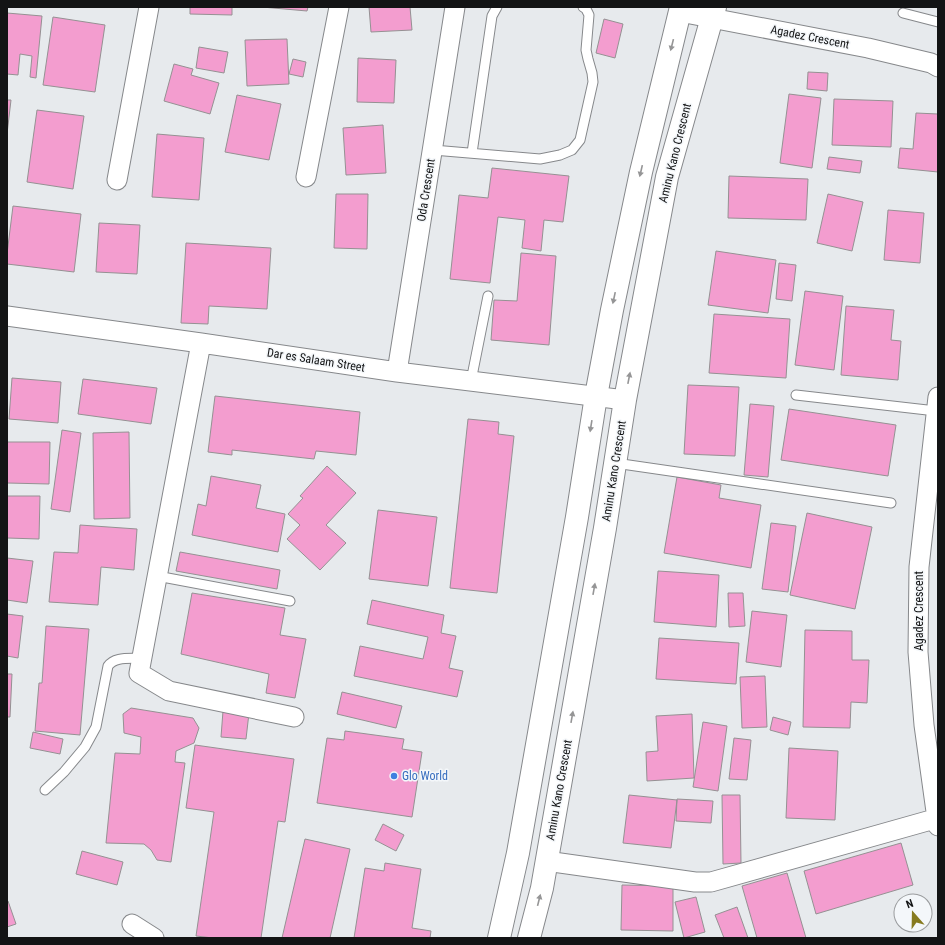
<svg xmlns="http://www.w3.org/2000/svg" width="945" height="945" font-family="'Roboto Condensed',sans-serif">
<rect width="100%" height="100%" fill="#e7eaed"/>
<path fill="#f39dcf" stroke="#959193" d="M190,7H232V15L190,14Z
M262,7H308L307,11Z
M369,7H410L412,30L371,32Z
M7,13L42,16L36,78L30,77L32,56L20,54L18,75L7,74Z
M53,17L105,25L95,92L43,85Z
M604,19L623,24L615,58L596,53Z
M287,39L289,84L247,86L245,40Z
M199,47L228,52L224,73L196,68Z
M358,58L396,60L394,103L357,102Z
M293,59L306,62L303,77L289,74Z
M174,64L193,69L191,75L219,83L210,114L164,101Z
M808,72L828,73L827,91L807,89Z
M789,94L821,98L812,168L780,163Z
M237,95L281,104L269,160L225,152Z
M834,99L893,101L891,147L832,145Z
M7,100H11L7,134Z
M37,110L84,116L73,189L27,182Z
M916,113L938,114V172L898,168L900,148L913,149Z
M383,125L386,173L346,175L343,128Z
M157,134L204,138L199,200L152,197Z
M829,157L862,161L860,173L827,169Z
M492,168L569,176L563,222L544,220L541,251L522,248L525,220L498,217L490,283L450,279L459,195L488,198Z
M729,176L808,179L806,220L728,218Z
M336,194H368L367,249L334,248Z
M828,194L863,202L852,251L817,243Z
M13,206L81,214L74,272L7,264V254Z
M888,210L924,213L920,263L884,260Z
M99,223L140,225L137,274L96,272Z
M186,243L271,248L267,309L209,306L208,324L181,323Z
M716,251L776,260L768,313L708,305Z
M521,253L556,256L549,345L491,340L494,300L517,301Z
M779,263L796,265L792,301L776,299Z
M805,291L843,296L834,370L795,365Z
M846,306L894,310L891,340L901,341L898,380L841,375Z
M714,314L790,319L786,378L709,373Z
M12,378L61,382L58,423L9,419Z
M83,379L157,388L151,424L78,414Z
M688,385L739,387L735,456L684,454Z
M215,396L360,412L356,455L316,451L314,459L232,450V455L208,452Z
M750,404L774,406L768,477L744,475Z
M789,409L896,425L888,476L781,460Z
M468,419L499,422L498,434L514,436L497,593L450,588Z
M62,430L81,433L70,512L51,509Z
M129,432L130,518L94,519L93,433Z
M7,442H50L49,484L7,483Z
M327,466L356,493L326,525L346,543L320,570L287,539L300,525L288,514L303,498L300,496Z
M211,476L261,485L256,508L285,514L278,552L192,535L198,504L206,506Z
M677,477L721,485L719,498L761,505L751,568L664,553Z
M7,496H40L39,539L7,538Z
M378,510L437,517L428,586L369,579Z
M807,513L872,527L855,609L790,595Z
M771,523L796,526L788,592L762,589Z
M80,525L137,529L134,570L101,567L98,605L49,602L54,552L78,553Z
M180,552L280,570L277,589L176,571Z
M7,558L33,561L27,603L7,600Z
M658,571L719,575L716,627L654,622Z
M192,593L285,608L280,635L306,639L295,698L266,693L269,674L181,654Z
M728,593H743L745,626L729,627Z
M372,600L444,615L441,633L456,636L449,668L463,671L457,697L354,676L360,646L423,659L428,637L367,624Z
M752,611L787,615L781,667L746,662Z
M7,614L23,616L18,658L7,656Z
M46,626L89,629L80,735L35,731L39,683H42Z
M805,630L852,631V660H869L867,703L851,702L850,728L803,727Z
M659,638L739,643L736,684L656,679Z
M7,674H12L10,717H7Z
M765,676L767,727L742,728L740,677Z
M342,692L402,706L396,728L337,714Z
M131,708L193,718L199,728L194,743L176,751L175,762L185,763L171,862L157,860L151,850L144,844L106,843L115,753L140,754L141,737L124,733L123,714Z
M223,711L249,713L246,739L221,737Z
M692,714L694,778L647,781L646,752L658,751L656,716Z
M773,717L791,722L788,735L770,730Z
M703,722L727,726L718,791L693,787Z
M345,731L404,739L402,749L422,752L412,817L317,803L327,738L344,740Z
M33,732L63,739L60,754L30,748Z
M734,738L751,740L747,780L729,779Z
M195,745L294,759L285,822L278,821L261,938H213L196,936L214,812L186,808Z
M789,748L838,751L835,820L786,818Z
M629,795L677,800L671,848L623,843Z
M722,795H740L741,863L723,864Z
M677,799L713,801L711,823L676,821Z
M383,824L404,835L396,851L375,840Z
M305,839L350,849L330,938H282Z
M901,843L913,885L816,914L804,871Z
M82,851L123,862L117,885L76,874Z
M385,863L421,869L412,928L431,931L430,938H354L365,868L384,871Z
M787,873L806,938H757L742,886Z
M622,885L673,886V931L621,930Z
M696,897L705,932L684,938L675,902Z
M7,901H8L16,924L7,927Z
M737,907L748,938H724L715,915Z"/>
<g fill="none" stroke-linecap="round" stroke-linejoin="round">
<defs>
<path id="lane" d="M903,13L938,22
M433,150L540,159L560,155L572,150L580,140L593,82L592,73L588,59L586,50L589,15L586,9L583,7
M472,153L492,16L497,7
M471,381L488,296
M796,395L936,411
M615,463L891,503
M157,576L290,601
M45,790L64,772L85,747L96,727L108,666C115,656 130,659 142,658"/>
<path id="street" d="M680,12L868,48L931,63L938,67
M306,177L339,7
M117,180L149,7
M7,316L201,343L397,372L625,400
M201,343L139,673L169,691L294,717
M397,372L455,7
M938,397L919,567L918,652L924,725L938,826
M546,861L695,882H711L938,818
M132,924L154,938"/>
<path id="secondary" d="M499,938L518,853L577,517L596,396L612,310L641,172L681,7
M529,938L542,888L605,528L625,400L667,177L715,7"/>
</defs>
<use href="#lane" stroke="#86888b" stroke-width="11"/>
<use href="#street" stroke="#86888b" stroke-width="21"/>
<use href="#secondary" stroke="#86888b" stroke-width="24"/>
<use href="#lane" stroke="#fff" stroke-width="9"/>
<use href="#street" stroke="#fff" stroke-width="19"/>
<use href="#secondary" stroke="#fff" stroke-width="22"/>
</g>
<defs><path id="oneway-solid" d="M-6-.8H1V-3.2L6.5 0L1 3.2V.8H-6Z"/></defs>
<g fill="#959596">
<use href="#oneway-solid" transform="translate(672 45) rotate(104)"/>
<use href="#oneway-solid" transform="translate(641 171) rotate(103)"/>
<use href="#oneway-solid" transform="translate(614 298) rotate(102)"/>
<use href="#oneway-solid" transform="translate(629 378) rotate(-79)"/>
<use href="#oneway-solid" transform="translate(591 426) rotate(99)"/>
<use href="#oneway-solid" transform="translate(594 589) rotate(-80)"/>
<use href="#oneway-solid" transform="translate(572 717) rotate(-80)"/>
<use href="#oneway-solid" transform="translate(539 900) rotate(-76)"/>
</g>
<circle fill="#3f7fe0" stroke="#f4f7fa" stroke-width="1.5" cx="394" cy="776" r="4"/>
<g text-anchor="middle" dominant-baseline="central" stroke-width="3" stroke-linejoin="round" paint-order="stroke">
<g font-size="12" fill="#131415" stroke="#f4f7fa">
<text transform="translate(810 37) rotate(11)">Agadez Crescent</text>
<text transform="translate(675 153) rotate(-76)">Aminu Kano Crescent</text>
<text transform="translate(426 190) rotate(-81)">Oda Crescent</text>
<text transform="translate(316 360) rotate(9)">Dar es Salaam Street</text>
<text transform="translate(614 471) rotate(-81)">Aminu Kano Crescent</text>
<text transform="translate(919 611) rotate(-90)">Agadez Crescent</text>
<text transform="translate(559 790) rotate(-80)">Aminu Kano Crescent</text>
</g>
<g font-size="12" fill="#366cbe" stroke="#f4f7fa" text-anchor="start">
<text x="402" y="776">Glo World</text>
</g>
</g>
<rect width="945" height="945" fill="none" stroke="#131415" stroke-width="16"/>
<g transform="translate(913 913) rotate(340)"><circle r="19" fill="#f4f7fa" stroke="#9a9c9e"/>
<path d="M0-3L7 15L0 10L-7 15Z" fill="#867a1f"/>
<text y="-6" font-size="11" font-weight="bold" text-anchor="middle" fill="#131415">N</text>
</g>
</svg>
